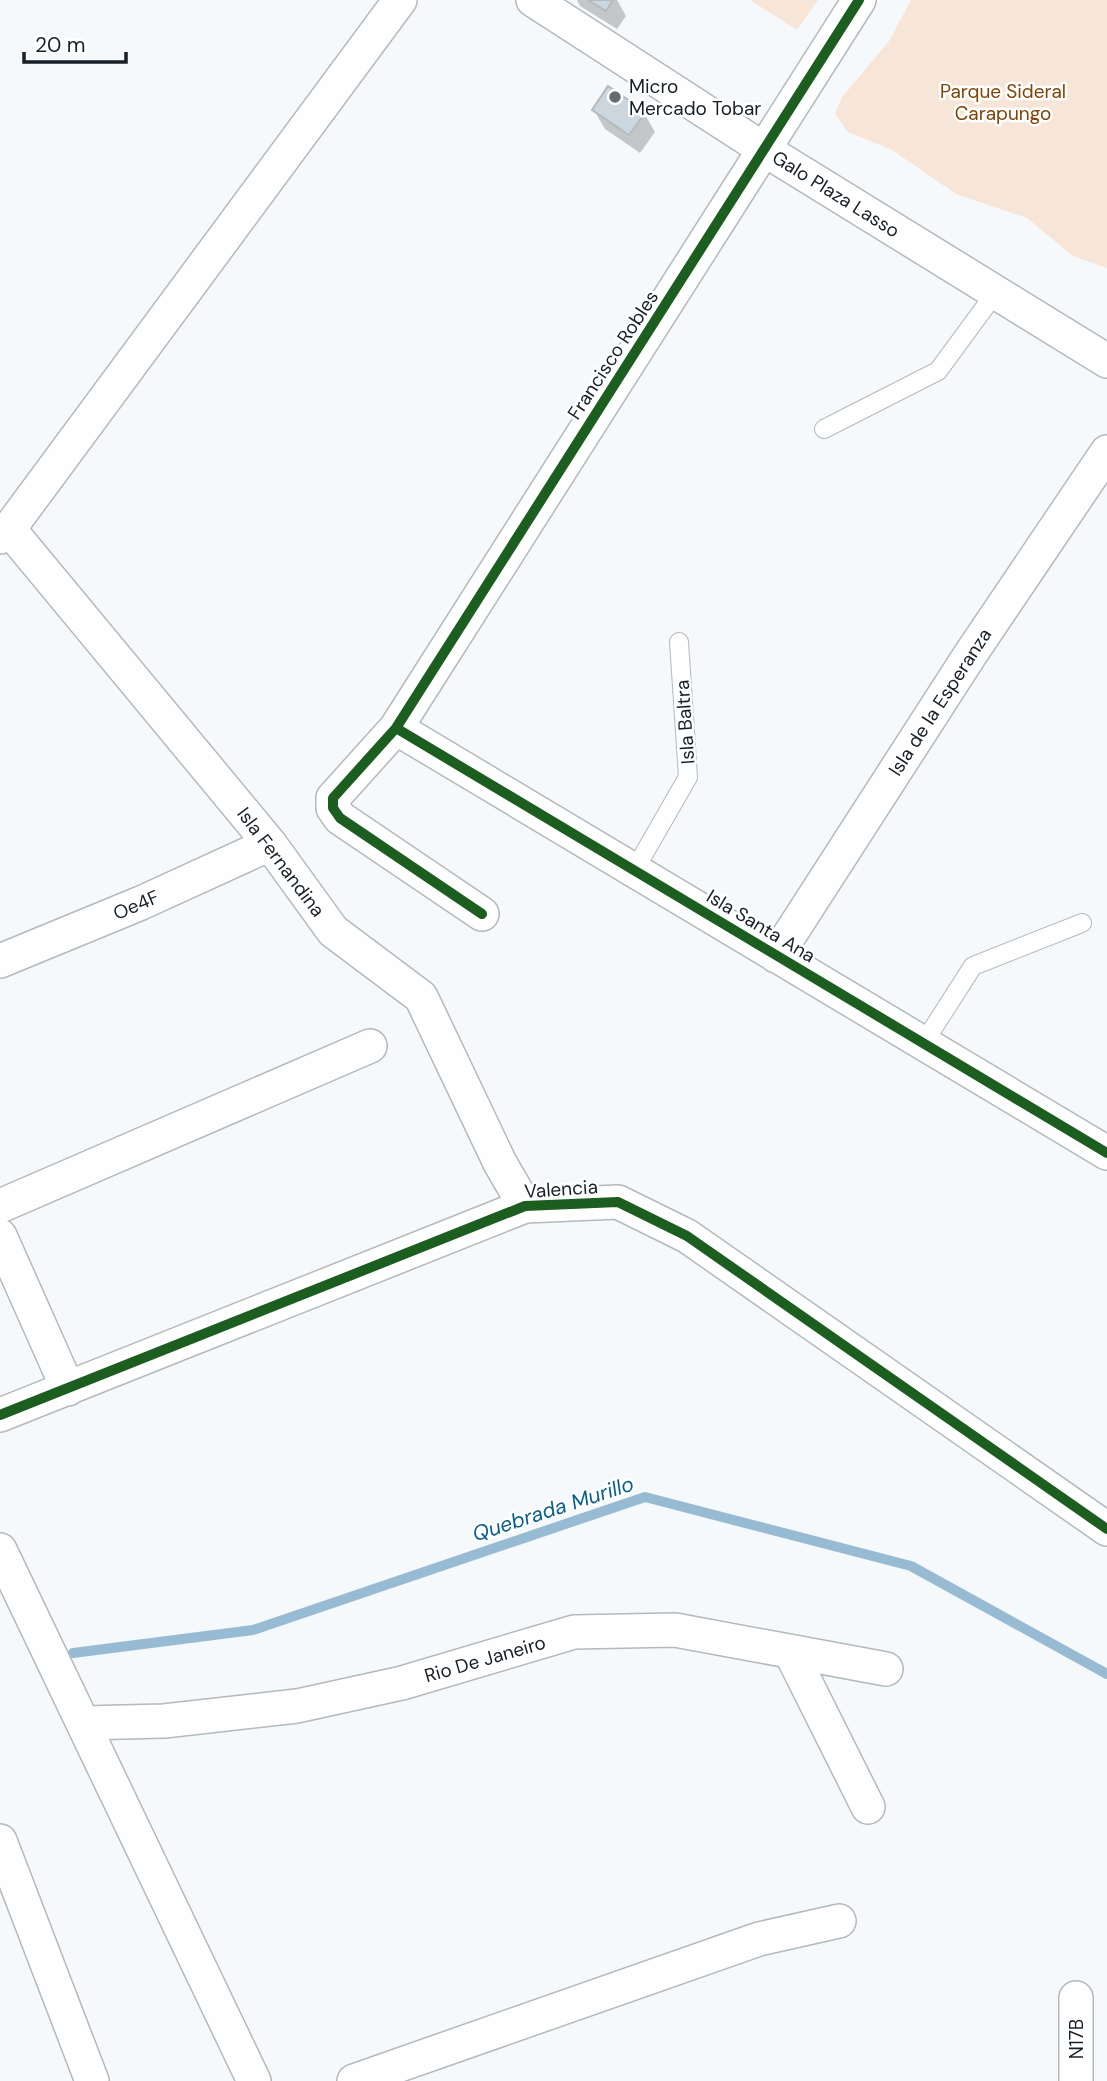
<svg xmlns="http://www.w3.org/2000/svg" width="1107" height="2081" font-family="'DM Sans',sans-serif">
<rect width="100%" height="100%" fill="#f6f9fb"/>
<path fill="#f7e5d8" d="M750,0H818L797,30Z
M911,0H1107V268L1073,256L1027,218L956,194L892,150L848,132L835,114L842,97L889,41Z"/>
<path fill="#0003" d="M577,0H617L626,16L617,29L580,6Z
M594,110L644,113L655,132L640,153L605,129Z"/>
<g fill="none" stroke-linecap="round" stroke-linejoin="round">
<path stroke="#98bbd4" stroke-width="10" d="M73,1653L253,1630L645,1497L911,1566L1107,1674"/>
</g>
<path fill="#ccd6de" stroke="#b5babe" stroke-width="2" d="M588,0H613L606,11Z
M608,86L646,112L629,135L592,110Z"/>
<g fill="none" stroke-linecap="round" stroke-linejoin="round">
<defs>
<path id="lane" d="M824,429L938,371L996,292
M634,871L688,777L679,642
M923,1044L973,966L1082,923"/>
<path id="street" d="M533,0L765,150L1107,361
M9,529L270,844L333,931L421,997L500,1163L525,1206
M0,537L9,529L400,0
M396,728L1107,1153
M482,914L340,818L333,808V798L396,728L859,0
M776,956L970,655L1107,452
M0,961L141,903L270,844
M0,1206L370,1046
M0,1236L68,1389
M0,1415L525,1206L618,1202L687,1236L1107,1529
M0,1550L254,2081
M790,1651L868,1807
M84,1723L164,1721L297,1706L402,1683L574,1632L675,1630L886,1669
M0,1841L92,2081
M354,2081L759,1939L839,1921
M1076,2081V1998"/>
</defs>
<use href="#lane" stroke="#b3b9bc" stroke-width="20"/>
<use href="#street" stroke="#b3b9bc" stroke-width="36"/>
<use href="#lane" stroke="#fefefe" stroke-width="18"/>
<use href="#street" stroke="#fefefe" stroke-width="33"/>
<defs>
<path id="cycleway" d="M396,728L1107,1153
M482,914L340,818L333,808V798L396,728L859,0
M0,1415L525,1206L618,1202L687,1236L1107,1529"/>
</defs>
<use href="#cycleway" stroke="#fff" stroke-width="15"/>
<use href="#cycleway" stroke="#1b5e20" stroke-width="10"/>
</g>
<circle fill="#656c71" stroke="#fff" stroke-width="2.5" cx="615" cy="97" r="7"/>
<g text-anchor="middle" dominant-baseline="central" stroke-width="5" stroke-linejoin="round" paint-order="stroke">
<g font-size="19" fill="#172027" stroke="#fff" text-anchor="start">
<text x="629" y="86">Micro<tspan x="629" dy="22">Mercado Tobar</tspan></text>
</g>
<g font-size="19" fill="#7e4305" stroke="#fff">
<text x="1003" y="91">Parque Sideral<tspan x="1003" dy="22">Carapungo</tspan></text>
</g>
<g font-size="19" fill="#172027" stroke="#fff">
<text transform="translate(836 194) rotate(32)">Galo Plaza Lasso</text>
<text transform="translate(613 355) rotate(-57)">Francisco Robles</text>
<text transform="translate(940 702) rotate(-57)">Isla de la Esperanza</text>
<text transform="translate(685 722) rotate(-94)">Isla Baltra</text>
<text transform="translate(281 862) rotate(53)">Isla Fernandina</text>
<text transform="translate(136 905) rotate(-23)">Oe4F</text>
<text transform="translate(761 926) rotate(31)">Isla Santa Ana</text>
<text transform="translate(561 1189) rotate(-4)">Valencia</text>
<text transform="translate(485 1659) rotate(-16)">Rio De Janeiro</text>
<text transform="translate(1076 2039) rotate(-90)">N17B</text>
</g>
<g font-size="21" font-style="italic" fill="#085e8c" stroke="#fff">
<text transform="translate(553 1509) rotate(-18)">Quebrada Murillo</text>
</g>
</g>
<path d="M24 52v10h102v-10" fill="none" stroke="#172027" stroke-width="3.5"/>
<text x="35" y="52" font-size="21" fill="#172027" stroke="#ffffff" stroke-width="5" paint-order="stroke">20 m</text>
</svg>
